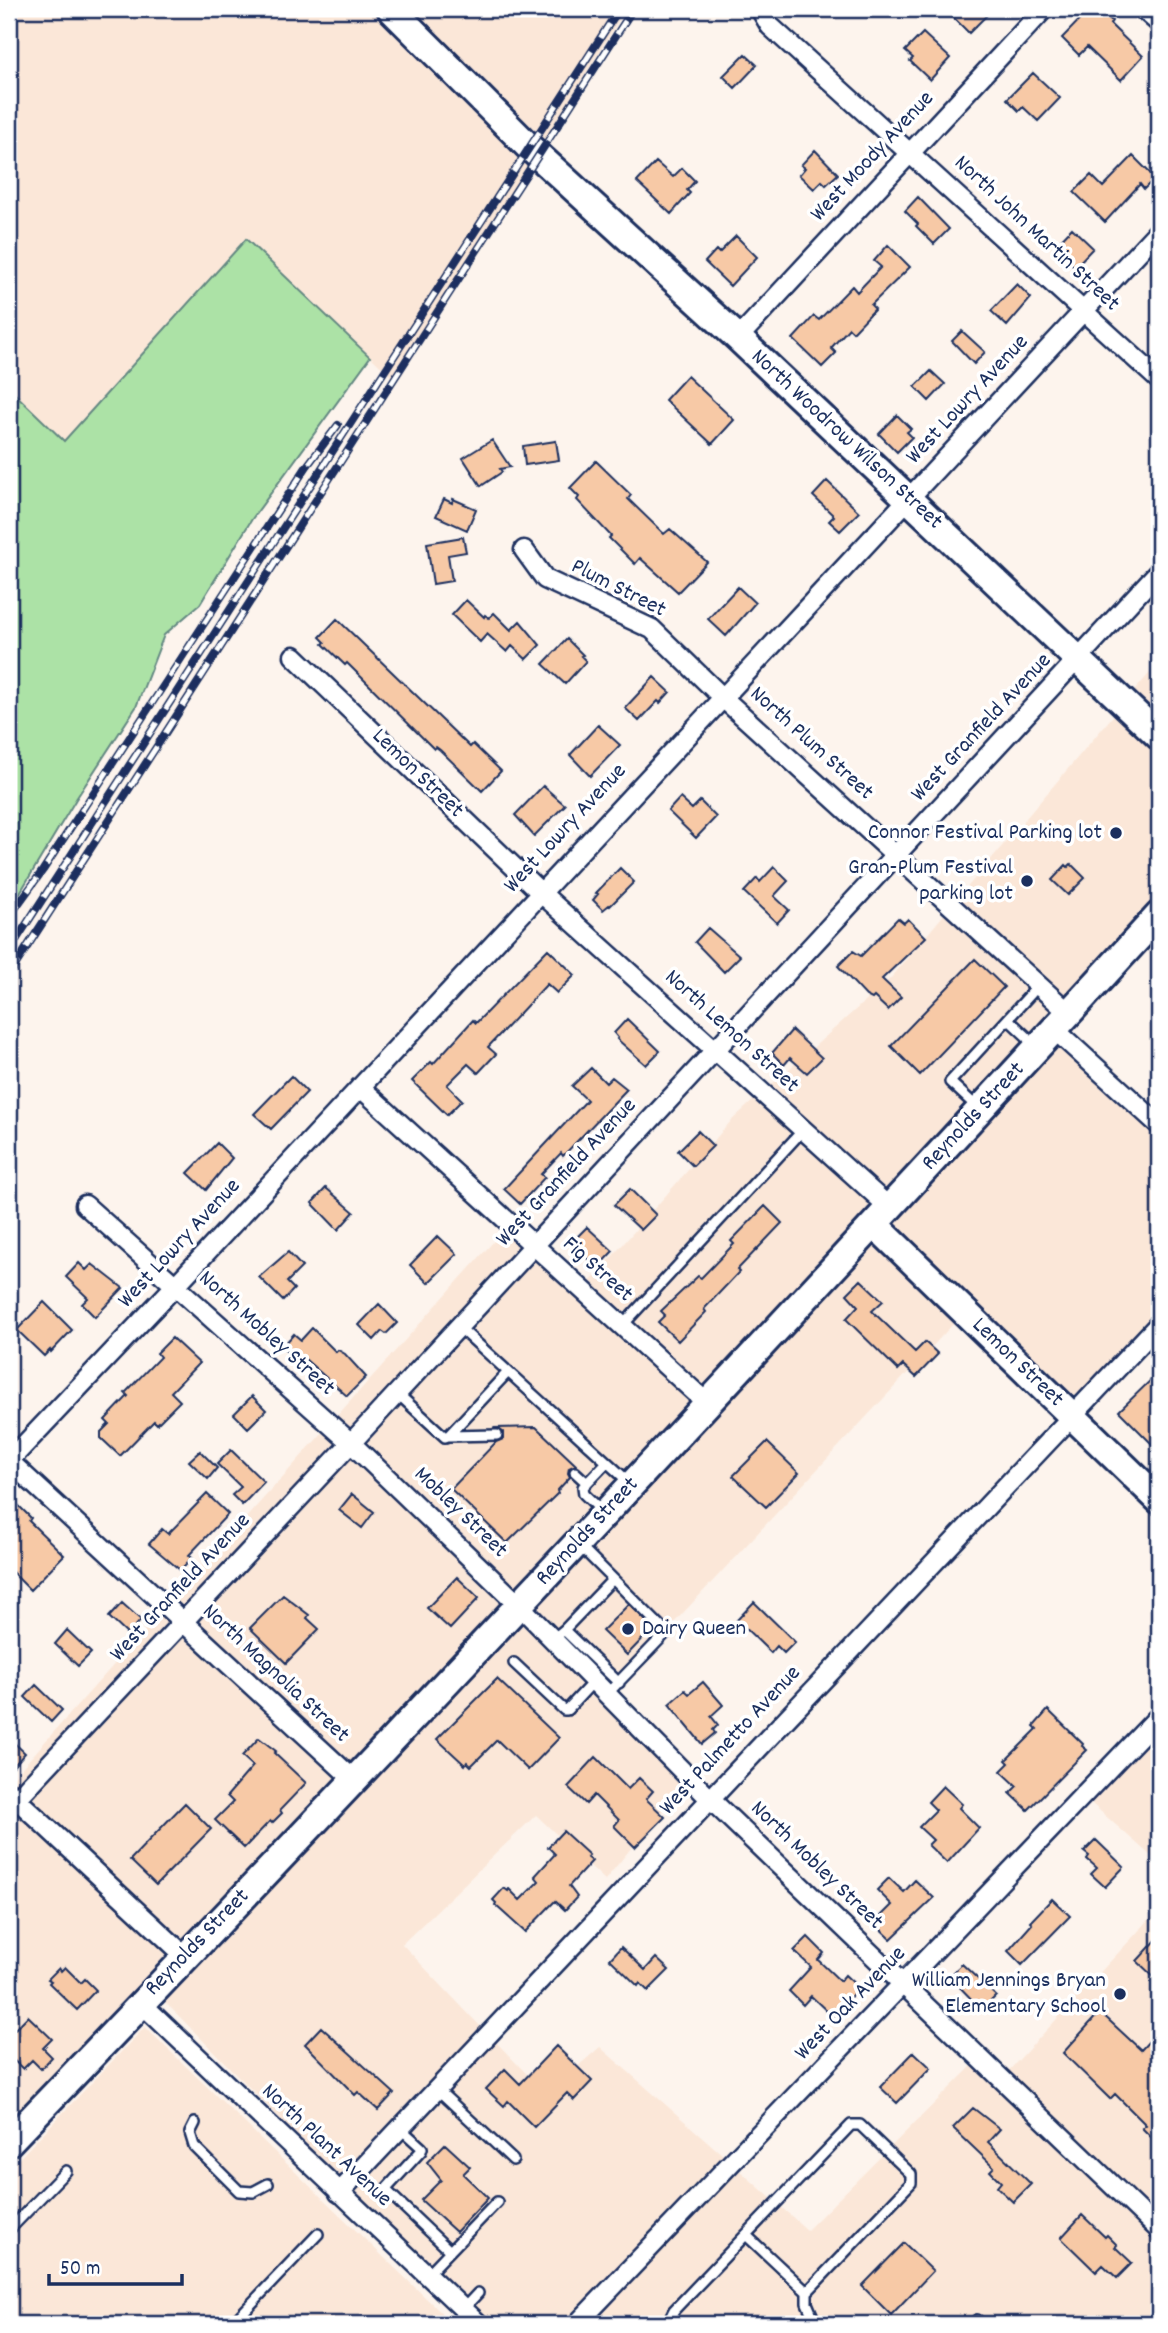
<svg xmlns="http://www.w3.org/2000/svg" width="1168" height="2333" font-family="Dekko,sans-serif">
<rect width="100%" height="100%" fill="#fdf4ed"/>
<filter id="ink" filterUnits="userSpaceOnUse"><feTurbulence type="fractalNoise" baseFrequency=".0143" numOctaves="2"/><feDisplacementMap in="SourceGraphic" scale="14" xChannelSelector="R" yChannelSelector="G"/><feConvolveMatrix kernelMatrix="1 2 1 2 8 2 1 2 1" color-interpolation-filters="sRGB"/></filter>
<g filter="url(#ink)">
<path fill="#fbe7d8" d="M9,9H378L531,161L392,377L246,239L64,441L9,388Z
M404,9H626L541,146Z
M1159,662V723L1130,696Z
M1118,710L1159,748V899L1068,999L958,898Z
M946,912L1056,1013L889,1194L769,1087L891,978Z
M1059,1040L1159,1135V1306L1089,1390L1085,1386L1070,1402L889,1225Z
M755,1099L877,1208L707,1390L589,1283L732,1120Z
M503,1231L694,1404L519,1592L336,1417Z
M876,1239L956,1321L613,1688L534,1606Z
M324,1431L506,1605L353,1767L172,1600Z
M160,1613L340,1780L184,1942L10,1781Z
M521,1620L683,1785L605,1880L536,1815L402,1944L481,2027L339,2178L160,1997Z
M1159,1716V1863L1083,1796Z
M9,1804L171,1956L9,2127Z
M1159,1909V2230L1002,2078Z
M145,2027L453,2324H9V2169Z
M496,2042L546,2094L600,2047L724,2156L563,2324H492L354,2193Z
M974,2064L1159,2243V2324H591L739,2170L807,2230Z"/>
<path fill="#ace2a6" stroke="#648882" stroke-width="2" d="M246,239L370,357L252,519L200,604L164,635L136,707L76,799L9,911V388L64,441Z"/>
<path fill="#f7c9a6" stroke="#1b2f5e" stroke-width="2" d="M945,9H993L969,33Z
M1090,9L1097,15L1101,11L1112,21L1110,24L1143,56L1121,80L1087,47L1079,55L1062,38Z
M923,33L950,58L930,80L910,61L913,58L905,51Z
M745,54L757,65L735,88L723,76Z
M1033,73L1060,98L1038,121L1023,107L1019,111L1007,99Z
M815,150L838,174L826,185L822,181L814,189L799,175L805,168L801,165Z
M1133,156L1155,178L1144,189L1140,184L1105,222L1074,192L1091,175L1103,187Z
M656,162L673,177L682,168L695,181L687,190L690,193L671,214L637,182Z
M918,197L949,229L934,244L916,226L918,224L905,211Z
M1072,228L1093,248L1075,267L1054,247Z
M736,236L757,257L730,286L705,262L716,250L719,253Z
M888,245L910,267L871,305L875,309L853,332L849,328L831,348L836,353L822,367L793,339L814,316L819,320L852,286L857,292L881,267L874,261Z
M1017,284L1031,298L1007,326L991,311Z
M962,331L985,352L974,364L952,341Z
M931,371L945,384L929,401L915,387Z
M687,376L734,420L712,444L665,400Z
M897,415L911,429L907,432L912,437L897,452L879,434Z
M492,440L510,467L500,469L502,472L481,486L463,458Z
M556,441L559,460L525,465L523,446Z
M596,461L631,495L628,499L664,534L670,529L707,562L678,592L640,558L635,564L609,538L611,536L577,500L579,497L570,488Z
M827,481L859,512L840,531L829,521L834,516L813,496Z
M444,499L452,503L453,499L476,509L467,530L436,516Z
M463,537L466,552L448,555L452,581L433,584L427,543Z
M738,587L755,603L726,636L708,619Z
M466,600L484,617L485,615L489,618L494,613L511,630L520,621L540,645L526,659L512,646L507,652L487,634L480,642L452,615Z
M337,619L470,747L473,744L501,771L482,791L440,750L436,747L434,749L347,663L345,665L323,644L325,642L320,637Z
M567,639L583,655L581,656L586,661L565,684L543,664Z
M654,677L670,692L660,703L658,701L639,721L625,708Z
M598,725L620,745L590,776L570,755Z
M543,786L565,805L534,836L515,815Z
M680,798L692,809L700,801L716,817L696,838L668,811Z
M1071,864L1085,878L1068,895L1052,880L1066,865L1068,867Z
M774,867L788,881L774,896L789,910L777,923L744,892L757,878L760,882Z
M620,868L634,882L610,906L609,905L603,910L593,900L598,894L596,893Z
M898,918L904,923L908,919L926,937L882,979L901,997L888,1010L874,997L872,999L866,996L838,966L853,951L861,956Z
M708,928L740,956L724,972L695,942Z
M548,949L575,975L557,993L547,984L488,1047L496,1054L478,1073L468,1064L447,1085L462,1100L447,1115L412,1081L431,1062L433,1064L473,1020L476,1023Z
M975,959L1004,987L920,1075L891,1046Z
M627,1019L660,1051L646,1065L617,1039L618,1038L614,1033Z
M792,1030L822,1058L807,1073L790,1058L784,1065L772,1053Z
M591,1068L606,1083L612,1077L627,1089L563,1156L561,1153L541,1174L545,1177L520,1204L504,1189L587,1100L572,1086Z
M291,1076L307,1092L271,1129L254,1114Z
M698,1131L713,1146L693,1166L678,1151Z
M217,1143L232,1158L206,1190L188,1173Z
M326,1188L354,1212L338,1230L312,1203Z
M630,1189L656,1215L641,1230L614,1205Z
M765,1206L782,1223L737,1270L739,1272L704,1309L706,1312L678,1341L658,1322L665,1315L661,1311L698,1276L701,1278L734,1244L731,1241Z
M587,1227L613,1251L597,1268L572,1242Z
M438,1236L457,1254L428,1283L410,1265Z
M288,1252L302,1267L287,1282L294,1289L283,1301L259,1277Z
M79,1263L86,1270L92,1264L123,1288L95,1317L82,1304L88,1298L66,1277Z
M861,1280L883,1301L872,1311L915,1352L925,1342L938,1354L916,1377L903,1365L898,1370L846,1319L858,1306L847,1294Z
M44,1302L72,1330L51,1352L50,1350L44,1356L17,1330Z
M379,1304L397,1323L386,1334L382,1331L374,1340L359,1325Z
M312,1328L336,1352L338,1350L345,1354L366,1377L347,1396L305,1359L300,1364L282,1347L294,1334L301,1340Z
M172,1338L199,1363L171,1392L180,1401L157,1424L154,1421L120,1456L101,1438V1432L109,1424L105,1420L128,1396L125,1393L160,1357L157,1353Z
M1159,1372V1451L1119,1411Z
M252,1396L266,1410L248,1428L234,1414Z
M536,1427L576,1465L569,1468L568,1473L570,1477L557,1491L558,1493L507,1543L451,1489L496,1442L503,1439V1432L496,1428Z
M767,1442L799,1473L766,1507L733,1476Z
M231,1450L264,1482L242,1505L232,1495L241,1487L217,1464Z
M200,1451L217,1468L208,1479L189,1461Z
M207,1494L228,1514L189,1555L192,1558L180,1570L149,1544L162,1529L168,1534Z
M352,1494L374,1512L362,1528L339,1510Z
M9,1496L31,1518L29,1521L64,1555L30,1590L9,1569Z
M457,1577L479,1598L450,1629L427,1608Z
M283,1595L309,1615L307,1618L319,1629L286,1663L250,1628Z
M754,1602L795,1642L784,1653L777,1646L771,1653L737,1620Z
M122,1603L141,1620L128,1635L109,1617Z
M629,1604L653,1628L627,1655L602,1631Z
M67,1630L91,1653L78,1666L55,1644Z
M497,1679L559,1738L528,1770L497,1740L471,1766L467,1762L465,1765L437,1739Z
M703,1682L723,1705L711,1716L718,1725L713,1730L715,1733L702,1744L669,1704L685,1690L689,1694Z
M36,1685L62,1710L51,1722L25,1697Z
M1048,1710L1083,1744L1082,1746L1087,1750L1028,1810L1010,1793L1017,1786L1001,1771L1009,1763L1006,1760L1037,1729L1034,1726Z
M9,1738L25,1753L9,1771Z
M259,1738L276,1751L274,1753L306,1783L280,1810L282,1813L272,1823L270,1821L244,1848L215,1820L233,1802L227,1796L253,1766L242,1756Z
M596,1757L628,1789L639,1778L653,1791L646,1799L665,1817L635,1847L614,1826L619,1820L594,1795L586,1804L568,1787Z
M943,1786L962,1804L959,1808L979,1828L947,1863L928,1845L933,1840L919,1827L936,1810L928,1802Z
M185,1803L211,1829L156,1885L130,1860Z
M563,1831L589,1855L587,1857L592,1861L569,1886L577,1897L565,1910L555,1901L525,1932L495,1905L496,1903L493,1900L504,1888L508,1891L509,1889L520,1900L539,1881L535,1876L555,1854L548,1847Z
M1096,1840L1124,1867L1105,1887L1091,1874L1097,1868L1087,1859L1089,1856L1084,1852Z
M889,1878L904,1892L915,1880L934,1898L891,1939L874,1923L892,1905L877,1890Z
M1052,1899L1070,1916L1022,1965L1008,1951L1032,1924L1030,1922Z
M808,1937L824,1953L818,1960L840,1981L845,1975L859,1988L832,2016L811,1996L803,2005L789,1991L811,1967L794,1951Z
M1159,1937V1982L1137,1961Z
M621,1947L645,1970L656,1958L669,1970L648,1991L640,1983L638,1986L610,1959Z
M962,1964L996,1996L982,2010L949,1976Z
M65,1967L81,1983L85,1979L96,1990L77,2010L49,1983L51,1981L48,1979L59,1968L61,1971Z
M1100,2012L1141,2050L1159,2030V2145L1142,2128L1146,2125L1115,2094L1110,2099L1063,2053Z
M28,2016L52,2039L43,2048L52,2057L41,2069L32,2060L23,2069L9,2056V2023L15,2029Z
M321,2027L394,2093L378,2110L358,2092L355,2095L305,2044Z
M556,2046L592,2081L574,2100L567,2093L534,2127L508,2101L504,2106L486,2089L505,2069L520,2084Z
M914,2052L931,2068L897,2103L880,2087Z
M973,2108L1000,2129L988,2142L1031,2184L1013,2202L997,2187L1001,2182L990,2171L994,2167L953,2128Z
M445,2144L470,2167L463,2174L488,2198L456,2232L421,2200L441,2180L427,2162Z
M1082,2215L1105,2237L1107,2235L1117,2245L1115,2247L1132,2263L1117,2278L1103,2265L1096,2272L1061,2238Z
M904,2243L933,2271L891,2315L862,2286Z"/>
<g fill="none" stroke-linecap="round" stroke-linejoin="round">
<defs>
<path id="lane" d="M1008,1019L1037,1046
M978,1108L950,1082L1039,985
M458,1326L631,1484
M622,1326L803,1130
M397,1393L445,1437L448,1436L508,1372
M448,1436L497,1435
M575,1472L587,1483
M604,1513L584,1494L583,1487L607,1462
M579,1545L663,1629L664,1635L607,1694
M564,1630L619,1683
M553,1639L564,1630L613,1579
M514,1663L564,1710H567L594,1681
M437,2089L513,2160
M195,2123L190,2133L194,2146L239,2191L253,2192L268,2184
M400,2128L422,2148L421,2151L387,2188V2191L450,2251L427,2275
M9,2230L66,2171
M746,2235L807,2292
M450,2251L497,2202
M463,2309L478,2293
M977,2320L981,2324
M232,2324L318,2234
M667,2324L674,2310L851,2125H860L911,2174V2183L807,2292V2303L816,2324"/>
<path id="street" d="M760,9L770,26L1159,380
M1143,9L1159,23
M738,338L1044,9
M524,550L545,579L652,629L723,698L1069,1013
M294,656L540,892L890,1208
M1054,1029L1159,1125
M360,1087L708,1404
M85,1205L351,1443L520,1606L710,1799L1159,2230
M9,1461L175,1286L1159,230
M9,1461L354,1780
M9,1792L185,1956
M9,1807L351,1443L1159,571
M141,2003L479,2324
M339,2193L1159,1324
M577,2324L1159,1716"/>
<path id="secondary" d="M391,9L529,147L738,338L1159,736
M875,1225L1159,1500
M9,2142C398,1738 780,1328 1159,915"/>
</defs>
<use href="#lane" stroke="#1b2f5e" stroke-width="14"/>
<use href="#street" stroke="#1b2f5e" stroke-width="23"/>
<use href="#secondary" stroke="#1b2f5e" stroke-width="32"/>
<use href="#lane" stroke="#fff" stroke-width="9"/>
<use href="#street" stroke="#fff" stroke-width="18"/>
<use href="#secondary" stroke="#fff" stroke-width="26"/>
<defs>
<path id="rail" d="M9,917L43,870L307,466L338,425
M9,951L619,9
M9,975L633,9"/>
</defs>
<use href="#rail" stroke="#1b2f5e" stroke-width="8"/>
<use href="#rail" stroke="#fff" stroke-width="5" stroke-dasharray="16" stroke-linecap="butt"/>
</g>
</g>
<g fill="#1b2f5e" stroke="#fff" stroke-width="2.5">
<circle cx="1116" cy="833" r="7"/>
<circle cx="1027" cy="881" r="7"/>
<circle cx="628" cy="1629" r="7"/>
<circle cx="1120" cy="1994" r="7"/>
</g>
<g text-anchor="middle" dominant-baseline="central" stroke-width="7" stroke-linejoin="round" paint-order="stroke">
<g font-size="23" fill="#1b2f5e" stroke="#fff">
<text transform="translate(873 157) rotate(-47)">West Moody Avenue</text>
<text transform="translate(1036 234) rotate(43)">North John Martin Street</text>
<text transform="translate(968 400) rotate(-47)">West Lowry Avenue</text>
<text transform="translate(846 440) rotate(43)">North Woodrow Wilson Street</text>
<text transform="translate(618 589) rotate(27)">Plum Street</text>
<text transform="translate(982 728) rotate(-47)">West Granfield Avenue</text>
<text transform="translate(811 744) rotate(42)">North Plum Street</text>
<text transform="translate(417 774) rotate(44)">Lemon Street</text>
<text transform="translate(566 829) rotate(-47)">West Lowry Avenue</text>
<text transform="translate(731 1032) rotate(42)">North Lemon Street</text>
<text transform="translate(974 1117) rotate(-47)">Reynolds Street</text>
<text transform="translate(567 1173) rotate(-47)">West Granfield Avenue</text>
<text transform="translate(180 1244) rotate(-47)">West Lowry Avenue</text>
<text transform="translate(597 1270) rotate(42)">Fig Street</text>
<text transform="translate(266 1334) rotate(42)">North Mobley Street</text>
<text transform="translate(1017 1363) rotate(44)">Lemon Street</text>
<text transform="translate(460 1513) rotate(44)">Mobley Street</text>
<text transform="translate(588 1532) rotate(-47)">Reynolds Street</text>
<text transform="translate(181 1588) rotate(-47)">West Granfield Avenue</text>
<text transform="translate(275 1674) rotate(43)">North Magnolia Street</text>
<text transform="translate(731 1741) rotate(-47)">West Palmetto Avenue</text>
<text transform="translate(816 1866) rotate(44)">North Mobley Street</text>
<text transform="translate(198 1943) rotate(-46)">Reynolds Street</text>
<text transform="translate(851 2004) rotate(-46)">West Oak Avenue</text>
<text transform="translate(326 2146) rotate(43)">North Plant Avenue</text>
</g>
<g font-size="23" fill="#1b2f5e" stroke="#fff" text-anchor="end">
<text x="1102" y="833">Connor Festival Parking lot</text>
<text x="1013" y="868">Gran-Plum Festival<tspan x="1013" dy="26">parking lot</tspan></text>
<text x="642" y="1629" text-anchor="start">Dairy Queen</text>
<text x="1106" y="1981">William Jennings Bryan<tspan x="1106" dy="26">Elementary School</tspan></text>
</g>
</g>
<rect width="1168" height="2333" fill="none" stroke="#fff" stroke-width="35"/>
<rect x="18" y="18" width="1133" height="2298" fill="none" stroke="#1b2f5e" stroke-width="2.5" filter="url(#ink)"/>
<path d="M49 2274v10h133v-10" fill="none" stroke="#1b2f5e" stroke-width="3.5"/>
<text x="60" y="2274" font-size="21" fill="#1b2f5e" stroke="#ffffff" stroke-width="5" paint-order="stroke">50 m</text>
</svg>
